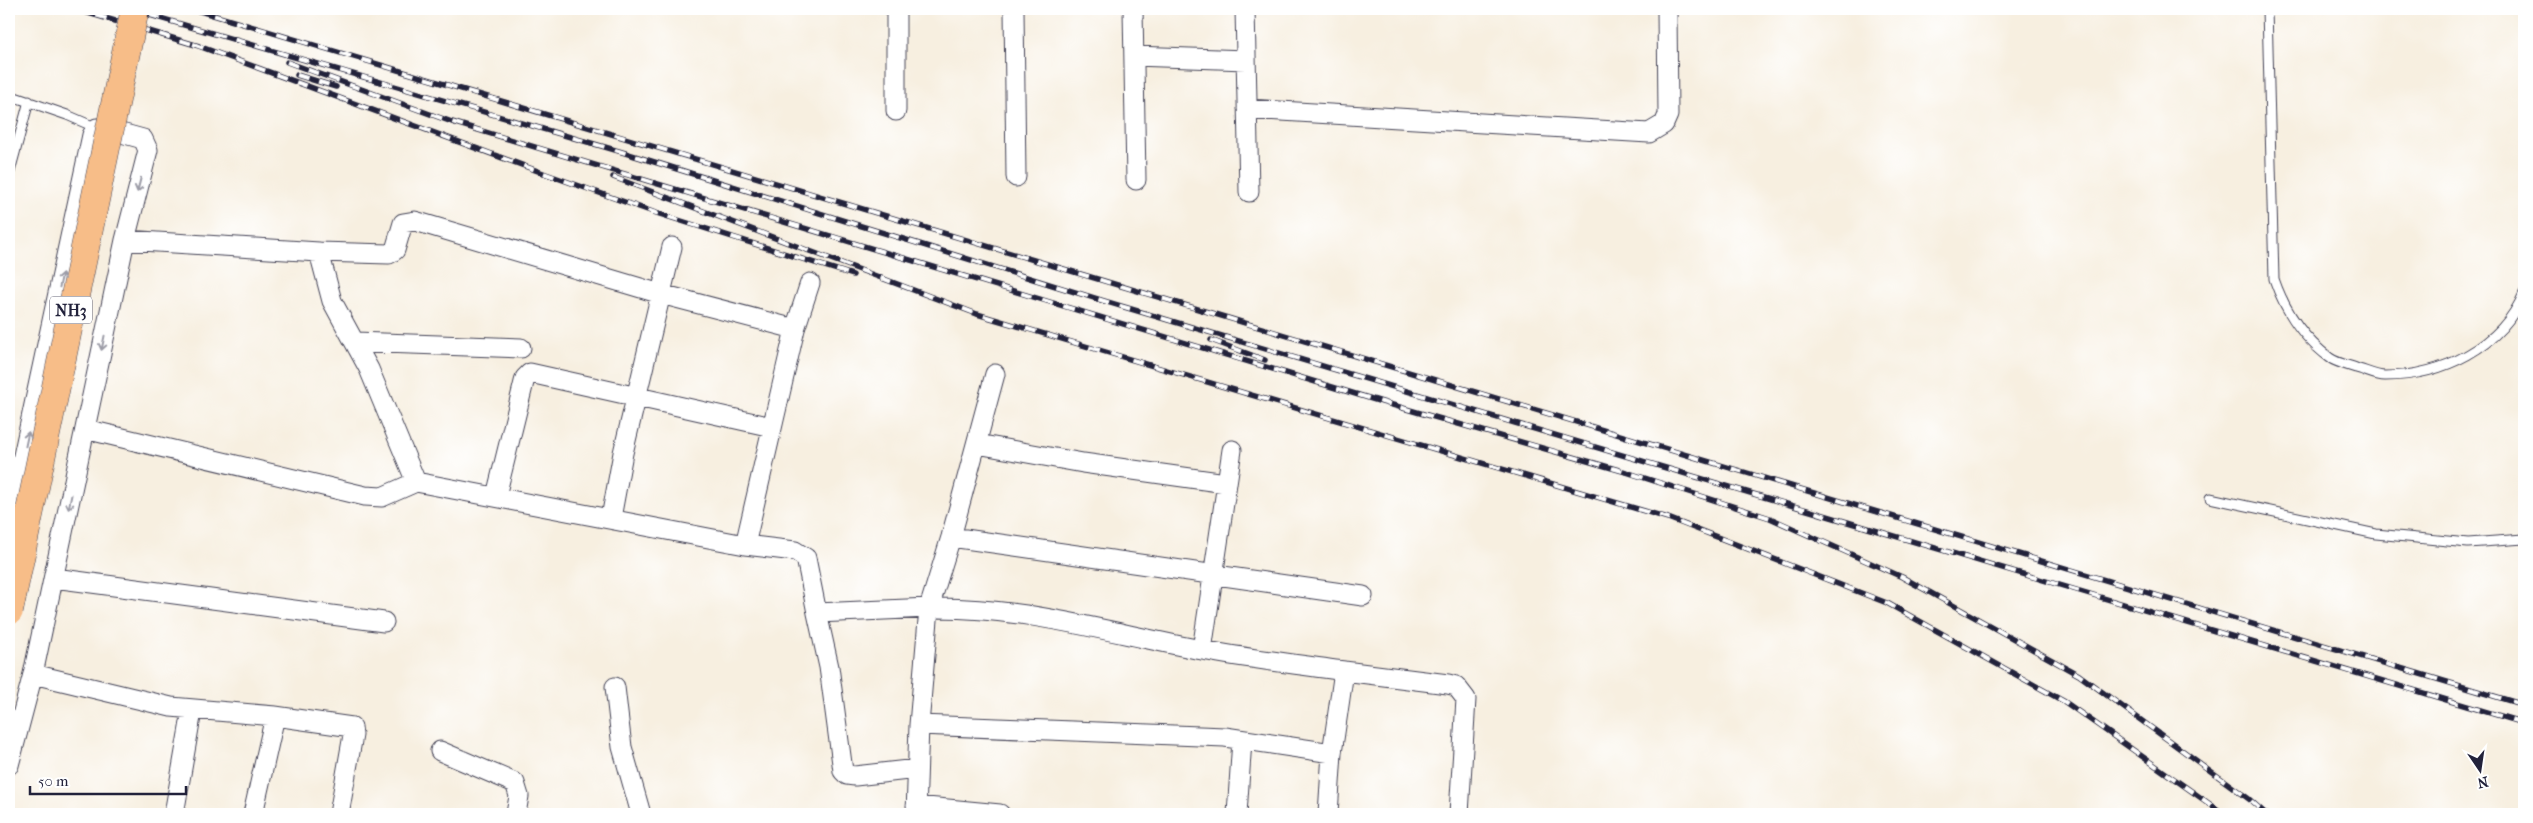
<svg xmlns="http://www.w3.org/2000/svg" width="2533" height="823" font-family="'IM FELL French Canon',serif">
<rect width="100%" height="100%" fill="#fff"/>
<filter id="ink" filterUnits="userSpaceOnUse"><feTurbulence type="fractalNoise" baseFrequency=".02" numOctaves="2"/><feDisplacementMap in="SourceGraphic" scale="10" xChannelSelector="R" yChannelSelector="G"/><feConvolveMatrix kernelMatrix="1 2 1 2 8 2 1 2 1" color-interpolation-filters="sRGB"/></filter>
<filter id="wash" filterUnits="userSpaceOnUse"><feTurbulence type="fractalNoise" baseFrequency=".0096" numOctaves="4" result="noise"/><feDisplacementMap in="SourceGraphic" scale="20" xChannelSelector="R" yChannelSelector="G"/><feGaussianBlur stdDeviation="1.12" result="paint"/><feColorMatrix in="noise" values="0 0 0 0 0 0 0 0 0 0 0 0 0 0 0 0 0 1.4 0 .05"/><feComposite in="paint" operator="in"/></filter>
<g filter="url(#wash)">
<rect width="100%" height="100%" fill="#f7efe0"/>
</g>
<g filter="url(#ink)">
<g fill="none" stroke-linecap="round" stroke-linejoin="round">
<defs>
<path id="lane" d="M2267,9L2274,279C2285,311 2303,338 2330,358C2337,363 2348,365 2356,368C2364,370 2376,376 2385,376C2442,376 2502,347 2524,293
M9,95L67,115L97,128
M9,175L29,101
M2210,498L2376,534L2468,543L2524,539"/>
<path id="street" d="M1014,9L1016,177
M1133,9L1136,180
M1245,9L1249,192
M1134,56L1246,60
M1247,109L1649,133L1664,124L1668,115L1667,9
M896,111V9
M125,240L319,252L332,301L369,369L416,482L745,545L795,551L806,558L817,613
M319,252L389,254L395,250L403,223L415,221L661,294L795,329
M355,342L521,348
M85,429L365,496L382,497L416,482
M977,444L1083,463L1226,483
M496,496L525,378L530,373L772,427
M611,518L623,453L672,247
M9,521L92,135L97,128H103L143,139L148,150L125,240L33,674L9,765
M951,537L1363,596
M745,545L795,329L810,283
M54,578L384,622
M1202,650L1232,450
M33,674L171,707L275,716L352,727L353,735L339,814
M615,687L622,747L641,814
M919,725L1225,737L1332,753
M440,751L515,783L519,796L516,814
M917,769L855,776L847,775L843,771L829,667L817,613L929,608L951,537L995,374
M916,806L1000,814
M174,814L192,711
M253,814L275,716
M916,814L919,725L929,608C1022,606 1111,633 1202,650C1249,659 1297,664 1344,671
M1237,814L1242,740
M1328,814L1332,753L1344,671L1448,684L1456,686L1466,699L1459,814"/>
</defs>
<use href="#lane" stroke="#424154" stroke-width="11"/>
<use href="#street" stroke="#424154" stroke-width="21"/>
<use href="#lane" stroke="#fff" stroke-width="9"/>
<use href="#street" stroke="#fff" stroke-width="19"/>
<defs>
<path id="rail" d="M75,9L199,46
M129,9L622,152L1104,301L2524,723
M193,9L2524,705
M193,44L546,174L653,212L853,275
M287,62L452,122L1382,402L1626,472L1770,518L1902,577L2079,675L2249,799L2266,814
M297,75L336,87
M613,177L977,314L1668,518L1887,603L2065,702L2224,814
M1211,340L1265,360"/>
</defs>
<use href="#rail" stroke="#22223b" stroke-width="5.5"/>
<use href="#rail" stroke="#fff" stroke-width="4" stroke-dasharray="11" stroke-linecap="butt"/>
<defs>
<path id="highway-bridge" d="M9,611L135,9"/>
</defs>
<use href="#highway-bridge" stroke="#424154" stroke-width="29" stroke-linecap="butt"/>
<use href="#highway-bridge" stroke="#f7bd88" stroke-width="28"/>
</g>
<defs><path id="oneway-shaft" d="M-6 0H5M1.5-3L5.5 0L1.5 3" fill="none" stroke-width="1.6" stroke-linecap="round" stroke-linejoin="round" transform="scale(1.25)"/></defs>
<g stroke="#9c9ca7">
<use href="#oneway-shaft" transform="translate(139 185) rotate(104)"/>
<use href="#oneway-shaft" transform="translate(61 280) rotate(-78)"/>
<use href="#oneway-shaft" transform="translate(103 343) rotate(102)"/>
<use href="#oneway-shaft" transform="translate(27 439) rotate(-78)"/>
<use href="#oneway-shaft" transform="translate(70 502) rotate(102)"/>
</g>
</g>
<g text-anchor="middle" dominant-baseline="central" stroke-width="5" stroke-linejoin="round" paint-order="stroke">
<rect fill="#fff" stroke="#646476" stroke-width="1" x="50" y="296.5" width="42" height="27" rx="4"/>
<g font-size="16" font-weight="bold" fill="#22223b">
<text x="71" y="310">NH3</text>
</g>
</g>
<rect width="2533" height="823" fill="none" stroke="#fff" stroke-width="30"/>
<g transform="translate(2480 770) rotate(167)" stroke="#ffffff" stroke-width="4" paint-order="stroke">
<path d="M0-4L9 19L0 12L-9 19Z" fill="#22223b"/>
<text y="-8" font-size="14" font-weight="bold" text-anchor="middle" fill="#22223b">N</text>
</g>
<path d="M30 786v8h156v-8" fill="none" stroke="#22223b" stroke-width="2.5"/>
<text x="38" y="786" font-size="15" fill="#22223b" stroke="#ffffff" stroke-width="4" paint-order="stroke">50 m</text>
</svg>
